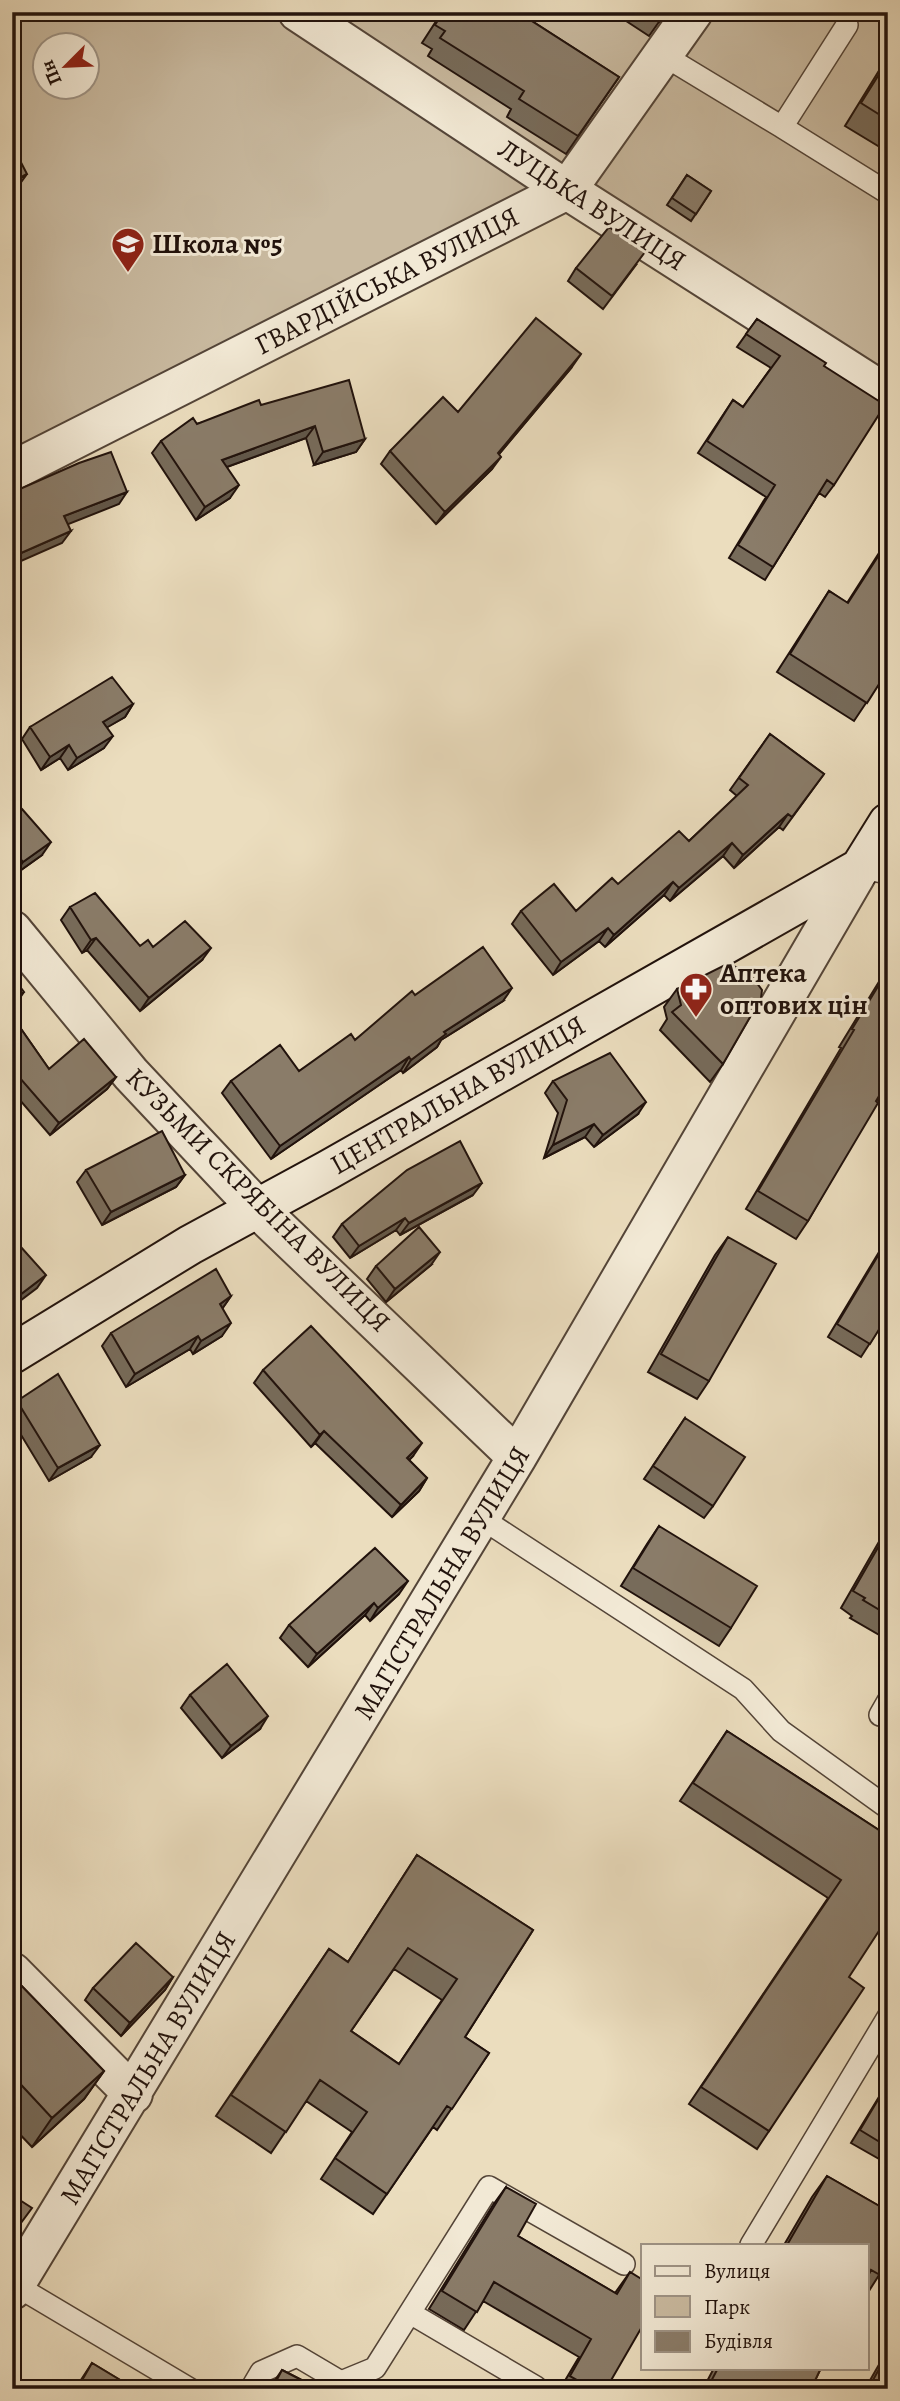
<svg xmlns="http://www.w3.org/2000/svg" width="900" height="2401" font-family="Alegreya,serif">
<rect width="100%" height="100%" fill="#ebddbe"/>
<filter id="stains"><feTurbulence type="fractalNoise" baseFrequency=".00286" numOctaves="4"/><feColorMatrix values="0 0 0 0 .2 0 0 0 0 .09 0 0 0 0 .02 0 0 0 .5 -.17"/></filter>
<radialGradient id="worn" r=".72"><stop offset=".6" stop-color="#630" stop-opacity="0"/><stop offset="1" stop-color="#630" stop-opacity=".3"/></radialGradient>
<path fill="#c9baa0" stroke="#756656" stroke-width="2" fill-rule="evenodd" d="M12,12H888V395L567,191L12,471ZM46,46H88V88H46Z"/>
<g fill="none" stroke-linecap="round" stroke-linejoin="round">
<defs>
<path id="lane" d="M663,55L782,127L847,25
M782,127L888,193
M860,868L888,873
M481,1518L743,1689L781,1731L888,1808
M880,1715L888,1701
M751,2245L888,2017
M15,2285L190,2389
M410,2313L536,2387
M251,2389L261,2372L297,2356L341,2382L375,2368L489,2187L624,2264"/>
<path id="street" d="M298,12L567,190L888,395
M12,471L567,190L693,12
M12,930L131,1074L257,1208L517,1457
M12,1972L133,2094
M12,2290L517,1457L860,868"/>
<path id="secondary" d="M12,1354L190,1245L328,1170L860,868L888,823"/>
</defs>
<use href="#lane" stroke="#544538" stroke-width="24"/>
<use href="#street" stroke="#544538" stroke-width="42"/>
<use href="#secondary" stroke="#21120c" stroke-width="42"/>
<use href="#lane" stroke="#f2e9d5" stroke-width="21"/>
<use href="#street" stroke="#f2e9d5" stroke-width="38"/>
<use href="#secondary" stroke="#f2e9d5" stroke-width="38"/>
</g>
<path fill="#776b5a" stroke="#21120c" stroke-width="2" fill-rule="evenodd" d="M442,12H523L521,14L619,77L566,154L507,117L511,109L428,56L432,49L422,43Z
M619,12H666L649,36L617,15Z
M888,56V152L845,126Z
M687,175L711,191L691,221L667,205Z
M636,265L603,309L568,281L576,268Z
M757,319L824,366L834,485L825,497L819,493L765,580L729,558L766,497L698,453L733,400L743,407L771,368L737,347Z
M572,367L499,454L492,469L436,524L381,464L390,451L458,412Z
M261,405L365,439L356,452L314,465L306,438L227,467L230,498L196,520L152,453L161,441L197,424Z
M888,539V670L854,721L777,672L829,591L847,603Z
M133,704L125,717L107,727L104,748L68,770L60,758L41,770L22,739L30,727Z
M770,734L824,774L783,830L779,827L734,868L723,856L670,901L664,895L605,947L599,941L553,975L512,924L521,911H576L689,841L737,796L730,790Z
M12,816L42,855L14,875L12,872Z
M70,907L140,946L202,960L140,1011L87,950L82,953L61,920Z
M888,967V1081L808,1221L796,1239L746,1209L841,1048L839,1047Z
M677,989L723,1064L710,1082L660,1030L667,1019L664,1007Z
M415,995L503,1001L441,1040L437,1047L403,1073L401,1070L271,1159L222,1093L231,1081L299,1071L355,1040Z
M12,1016L49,1069L116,1077L107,1089L50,1135L12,1091Z
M553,1081L638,1114L594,1147L585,1137L544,1158L558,1113L545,1093Z
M86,1170L185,1175L176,1187L102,1225L77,1182Z
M473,1195L400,1235L396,1230L350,1258L333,1237L342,1224Z
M728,1237L709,1381L697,1399L648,1372L715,1255Z
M888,1237V1315L861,1357L828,1337Z
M431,1265L386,1302L367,1279L376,1266Z
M231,1296L222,1309V1336L193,1354L190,1349L126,1387L102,1346L111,1333Z
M263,1370L413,1456L409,1460L427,1478L419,1491L392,1517L315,1443L311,1447L254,1383Z
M17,1401L91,1457L49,1481L12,1420V1408Z
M685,1418L713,1506L704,1518L644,1479Z
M659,1526L731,1628L719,1646L621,1586L647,1544Z
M888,1526V1640L850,1618L852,1616L841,1608Z
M399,1594L370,1621L365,1615L308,1667L280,1638L289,1625Z
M190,1695L260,1729L222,1758L181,1708Z
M727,1731L888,1836L849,1977L769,2131L757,2149L689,2104L828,1898L680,1801Z
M417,1855L533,1930L465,2037L489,2053L437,2130L433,2127L373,2214L321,2179L352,2132L306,2101L271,2153L216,2116L329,1949L348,1962ZM394,1969L442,2000L399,2064L351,2031Z
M12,1976L104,2071L84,2099L32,2147L12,2126Z
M173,1977L165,1990L121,2036L85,2000L93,1988Z
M888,2082V2164L851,2143Z
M827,2176L888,2211V2261L867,2294V2245H784L812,2197Z
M506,2187L518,2236L615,2293L630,2272L606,2389H560L579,2357L483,2301L464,2330L429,2309L493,2205Z
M888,2349V2389H865Z
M92,2363L135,2389H75Z
M714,2368H821L811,2389H703Z
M282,2370L319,2389H269Z"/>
<path fill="#61574a" stroke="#21120c" stroke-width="2" d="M27,174L14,192L12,193V182Z
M581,354L572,367L489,466L498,453Z
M315,426L306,438L213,472L222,460Z
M365,439L356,452L314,465L323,452Z
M501,457L492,469L436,524L445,512Z
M239,485L230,498L196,520L205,507Z
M127,492L119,504L56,529L64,516Z
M71,531L62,543L12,565V557Z
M133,704L125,717L94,735L103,722Z
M113,736L104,748L68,770L77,758Z
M69,745L60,758L41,770L50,757Z
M788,814L779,827L734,868L743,855Z
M51,842L42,855L14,875L23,862Z
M732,843L723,856L670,901L679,888Z
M673,882L664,895L605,947L614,935Z
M608,928L599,941L553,975L561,962Z
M96,938L87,950L82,953L91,940Z
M211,948L202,960L140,1011L149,998Z
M512,988L503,1001L441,1040L437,1047L403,1073L411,1060L444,1032Z
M24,992L15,1005L12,1007V1000Z
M409,1057L401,1070L271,1159L280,1146Z
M116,1077L107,1089L50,1135L59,1123Z
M646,1102L638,1114L594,1147L603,1135Z
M594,1124L585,1137L544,1158L553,1145Z
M185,1175L176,1187L102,1225L111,1212Z
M482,1183L473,1195L400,1235L409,1223Z
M405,1218L396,1230L350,1258L359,1246Z
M440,1252L431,1265L386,1302L395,1289Z
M46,1275L37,1288L12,1307V1301Z
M231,1296L222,1309L220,1304Z
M231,1323L222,1336L193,1354L201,1341Z
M198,1336L190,1349L126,1387L135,1374Z
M324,1431L315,1443L311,1447L320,1435Z
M422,1443L413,1456L398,1471L407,1458Z
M100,1445L91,1457L49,1481L58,1468Z
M427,1478L419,1491L392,1517L401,1505Z
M408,1581L399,1594L370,1621L378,1608Z
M374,1603L365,1615L308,1667L317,1654Z
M268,1716L260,1729L222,1758L231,1746Z
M173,1977L165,1990L121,2036L130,2023Z
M104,2071L84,2099L32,2147L52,2118Z"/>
<path fill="#8a7c69" stroke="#21120c" stroke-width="2" fill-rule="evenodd" d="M443,12H523L521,14L619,77L578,136L519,99L524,91L440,38L445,31L435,25Z
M644,12H666L659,22Z
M888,60V120L861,103Z
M12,145L27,174L12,182Z
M687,175L711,191L696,214L672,198Z
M609,227L645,252L612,296L576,268Z
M536,318L581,354L498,453L501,457L445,512L390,451L443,397L458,412Z
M757,319L826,363L824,366L885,405L834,485L827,480L773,567L738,545L775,485L707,441L733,400L743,407L780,356L746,334Z
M349,380L365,439L323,452L315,426L222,460L239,485L205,507L161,441L193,418L197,424L259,400L261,405Z
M111,452L127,492L64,516L71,531L12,557V497L15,496L13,492L79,463Z
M888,541V670L867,703L790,654L829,591L848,603Z
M112,677L133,704L103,722L113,736L77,758L69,745L50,757L30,727Z
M770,734L824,774L792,817L788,814L743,855L732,843L679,888L673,882L614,935L608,928L561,962L521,911L554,884L576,911L612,878L618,884L679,831L689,841L748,785L739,778Z
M22,809L51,842L23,862L12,848V816Z
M95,893L140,946L148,940L153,947L185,921L211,948L149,998L96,938L91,940L70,907Z
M483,947L512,988L444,1032L446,1034L411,1060L409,1057L280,1146L231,1081L280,1045L299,1071L351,1034L355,1040L412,991L415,995Z
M727,964L748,971L762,990L761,998L723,1064L672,1012L681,1005L677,989Z
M888,970V1081L876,1101L878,1103L808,1221L758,1191L854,1030L852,1029Z
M12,976L24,992L12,1000Z
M12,1016L49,1069L84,1039L116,1077L59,1123L12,1069Z
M610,1053L646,1102L603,1135L594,1124L553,1145L567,1100L553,1081Z
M162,1131L185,1175L111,1212L86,1170Z
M460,1141L482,1183L409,1223L405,1218L359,1246L342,1224L407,1170Z
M419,1227L440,1252L395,1289L376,1266Z
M728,1237L776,1264L709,1381L661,1354Z
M888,1239V1315L870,1344L837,1324Z
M20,1246L46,1275L12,1301V1252Z
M216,1269L231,1296L220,1304L231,1323L201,1341L198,1336L135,1374L111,1333Z
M311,1326L422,1443L407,1458L427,1478L401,1505L324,1431L320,1435L263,1370Z
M58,1374L100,1445L58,1468L17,1401Z
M685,1418L745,1457L713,1506L653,1466Z
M659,1526L757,1586L731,1628L633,1568Z
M888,1530V1615L863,1600L865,1598L853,1591Z
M375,1548L408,1581L378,1608L374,1603L317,1654L289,1625Z
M227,1664L268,1716L231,1746L190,1695Z
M727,1731L888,1836V1917L849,1977L864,1988L769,2131L701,2087L841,1880L693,1783Z
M12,1833L19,1840L12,1846Z
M417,1855L533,1930L465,2037L489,2053L452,2109L447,2106L387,2194L335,2158L367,2112L320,2080L286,2132L231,2095L329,1949L348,1962ZM408,1948L457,1979L399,2064L351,2031Z
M136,1943L173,1977L130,2023L93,1988Z
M12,1976L104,2071L52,2118L12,2075Z
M888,2083V2147L860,2130Z
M827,2176L888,2211V2261L880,2275L871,2270L867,2278V2245H787Z
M506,2187L536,2204L518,2236L617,2294L630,2272L643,2280V2325L606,2389H593L570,2376L591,2339L494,2282L477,2312L442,2291Z
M12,2195L32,2208L12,2235Z
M888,2353V2389H868Z
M92,2363L135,2389H77Z
M718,2368H821L811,2389H707Z
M282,2370L319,2389H272Z"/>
<defs>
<symbol id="school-pin" viewBox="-11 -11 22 30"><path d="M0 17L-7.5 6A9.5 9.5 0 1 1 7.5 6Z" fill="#8f2418" stroke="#f2e9d5"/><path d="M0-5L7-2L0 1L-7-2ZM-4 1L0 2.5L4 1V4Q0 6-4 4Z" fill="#fff"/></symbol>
<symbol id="pharmacy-pin" viewBox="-11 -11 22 30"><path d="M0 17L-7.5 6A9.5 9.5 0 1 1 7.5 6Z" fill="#8f2418" stroke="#f2e9d5"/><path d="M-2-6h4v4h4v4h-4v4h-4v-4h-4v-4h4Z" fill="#fff"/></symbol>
</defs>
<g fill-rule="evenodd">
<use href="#school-pin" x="109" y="225" width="38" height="52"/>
<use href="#pharmacy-pin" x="677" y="970" width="38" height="52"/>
</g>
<g text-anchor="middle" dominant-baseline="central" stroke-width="6" stroke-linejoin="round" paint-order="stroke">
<g font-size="28" fill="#21120c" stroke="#f2e9d5">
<text transform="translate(592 205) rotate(33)">ЛУЦЬКА ВУЛИЦЯ</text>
<text transform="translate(387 281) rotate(-27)">ГВАРДІЙСЬКА ВУЛИЦЯ</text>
<text transform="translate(458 1095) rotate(-30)">ЦЕНТРАЛЬНА ВУЛИЦЯ</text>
<text transform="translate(258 1200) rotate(45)">КУЗЬМИ СКРЯБІНА ВУЛИЦЯ</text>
<text transform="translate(442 1583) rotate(-59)">МАГІСТРАЛЬНА ВУЛИЦЯ</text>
<text transform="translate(148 2068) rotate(-59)">МАГІСТРАЛЬНА ВУЛИЦЯ</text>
</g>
<g font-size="28" font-weight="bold" fill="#21120c" stroke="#f2e9d5" text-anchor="start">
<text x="152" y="244">Школа №5</text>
<text x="720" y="973">Аптека<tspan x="720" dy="32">оптових цін</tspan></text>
</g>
</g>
<rect width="900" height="2401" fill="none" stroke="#ebddbe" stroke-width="42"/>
<rect x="14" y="14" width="872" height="2373" fill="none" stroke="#21120c" stroke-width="3.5"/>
<rect x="21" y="21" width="858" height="2359" fill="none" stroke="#21120c" stroke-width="2"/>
<rect x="641" y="2244" width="228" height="126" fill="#f2e9d5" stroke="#9e9385" stroke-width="2"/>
<rect x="655" y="2266" width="35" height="10" fill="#f2e9d5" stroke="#9e9385" stroke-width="2"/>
<text x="704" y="2278" font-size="21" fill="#21120c">Вулиця</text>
<rect x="655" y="2296" width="35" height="21" fill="#c9baa0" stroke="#9e9385" stroke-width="2"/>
<text x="704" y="2314" font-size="21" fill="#21120c">Парк</text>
<rect x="655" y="2331" width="35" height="21" fill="#8a7c69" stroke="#9e9385" stroke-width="2"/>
<text x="704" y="2348" font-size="21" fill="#21120c">Будівля</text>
<g transform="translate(66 66) rotate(246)"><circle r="33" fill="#f2e9d5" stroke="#9e9385" stroke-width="2"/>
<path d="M0-5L12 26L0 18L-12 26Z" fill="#8f2418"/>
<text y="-10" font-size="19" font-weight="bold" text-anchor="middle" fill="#21120c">Пн</text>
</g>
<rect width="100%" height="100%" filter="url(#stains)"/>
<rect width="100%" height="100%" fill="url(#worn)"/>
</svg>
